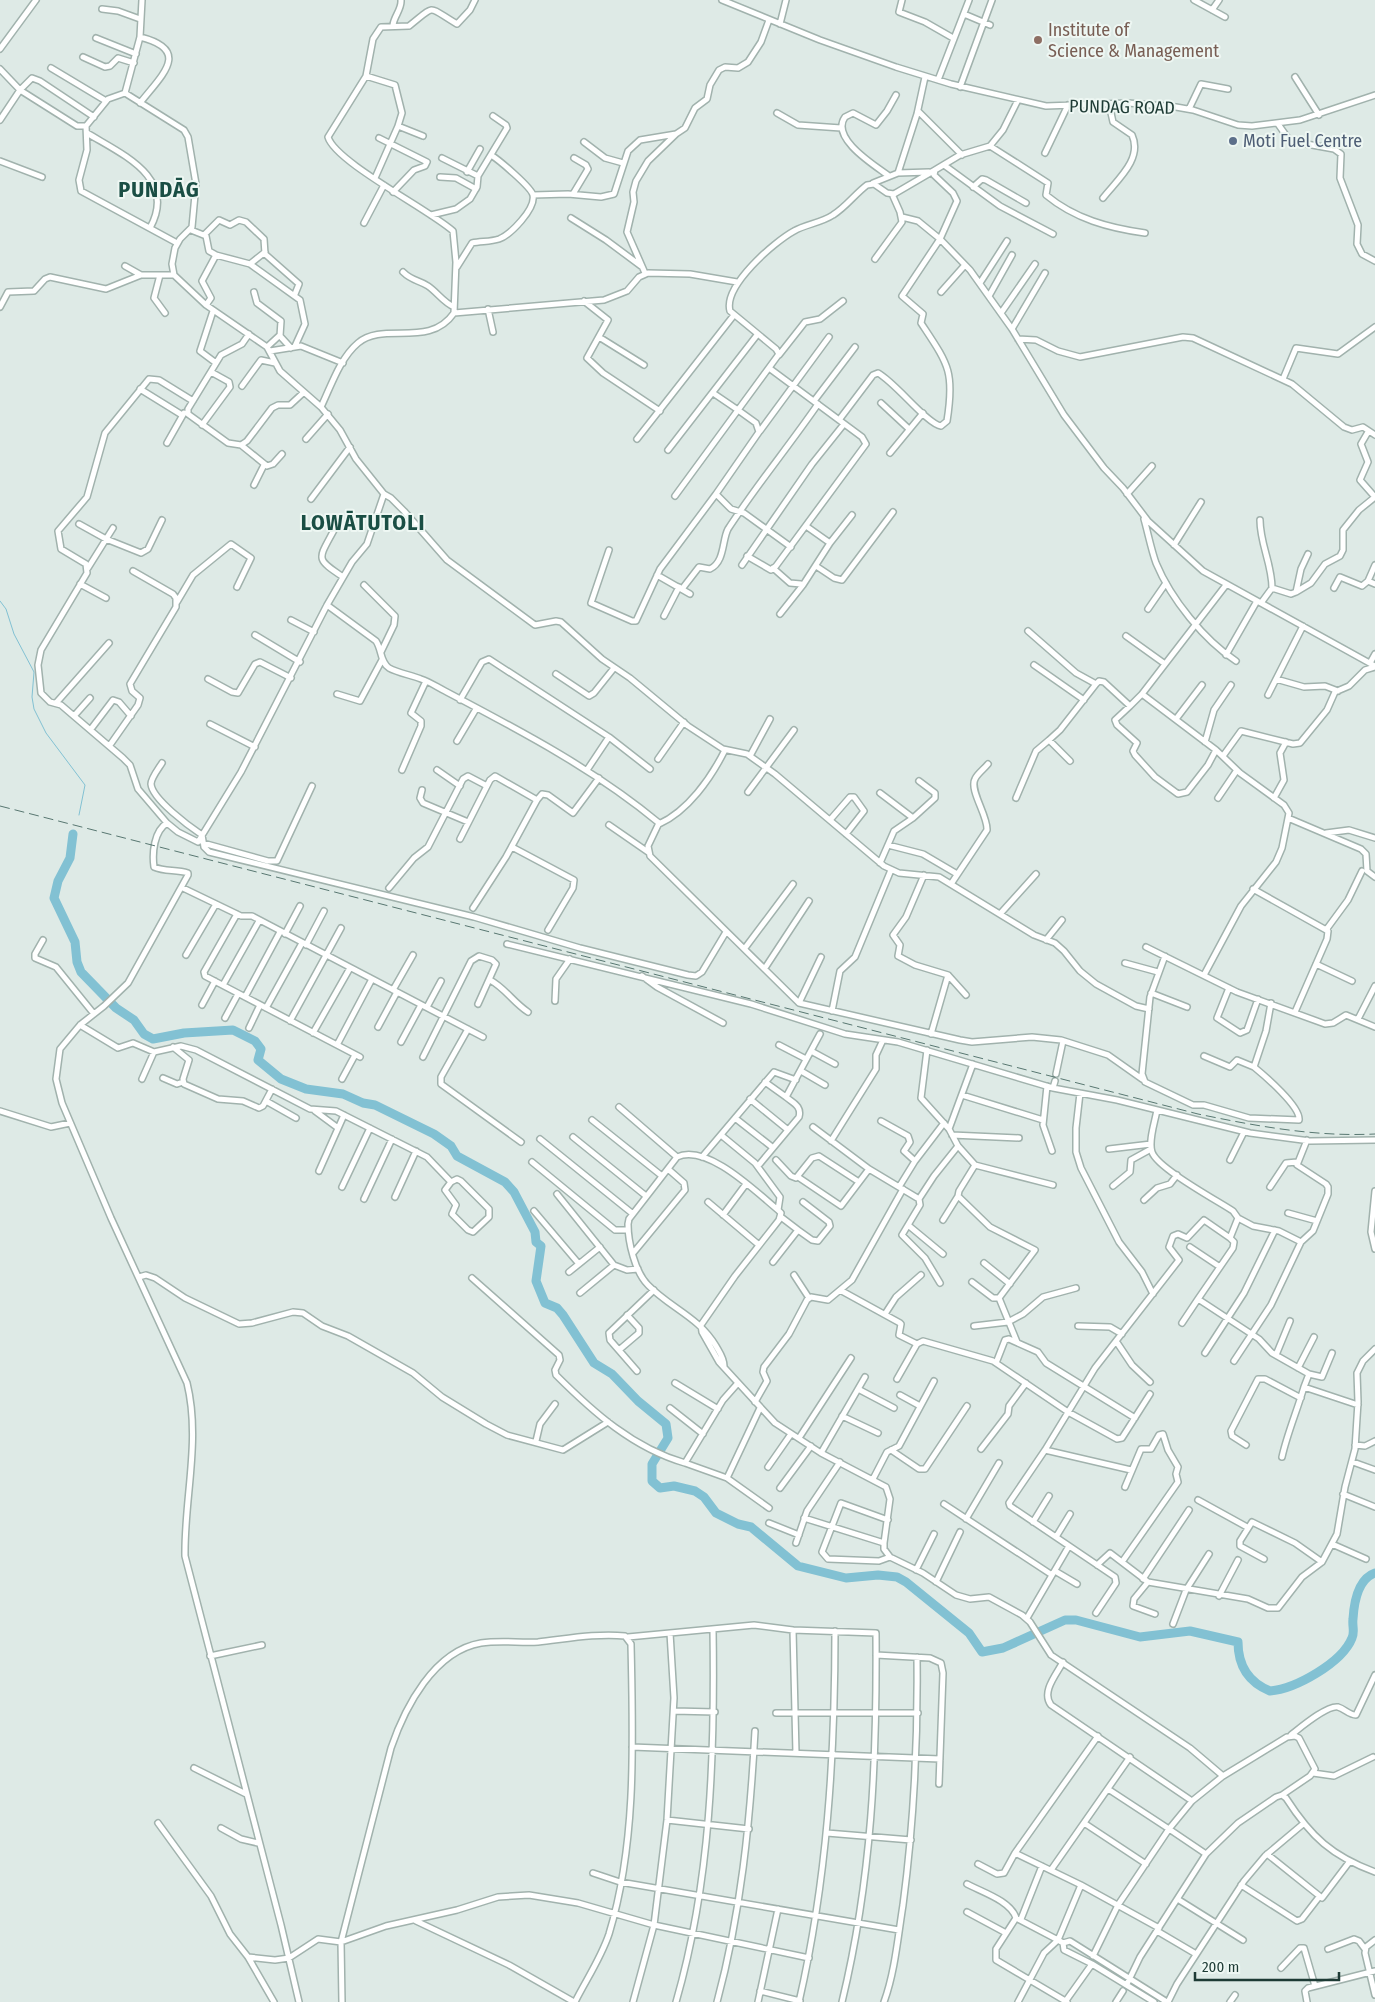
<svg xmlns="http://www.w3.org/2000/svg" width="1375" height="2002" font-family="'Fira Sans Condensed',sans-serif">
<rect width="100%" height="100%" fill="#deeae6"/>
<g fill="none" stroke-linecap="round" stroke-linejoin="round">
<path stroke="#82c1d3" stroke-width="1" d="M0,601L6,609L14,634L34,672L32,697L34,709L46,733L85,785L79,815"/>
<path stroke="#82c1d3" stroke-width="9" d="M73,834L70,858L58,881L54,898L75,942L77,962L81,972L116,1008L134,1020L144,1034L153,1039L184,1033L233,1030L255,1041L261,1049L258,1060L281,1079L306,1089L343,1094L363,1103L375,1105L434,1134L451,1146L457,1156L505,1182L514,1192L535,1232L536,1242L541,1246L536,1281L545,1303L557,1308L563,1315L594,1363L612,1374L638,1401L666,1424L668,1438L652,1464V1481L660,1488L674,1486L695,1491L704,1497L716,1513L738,1524L751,1527L798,1566L846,1578L878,1575L897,1577L906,1582L969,1633L982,1652L1003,1648L1065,1620H1076L1140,1637L1190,1631L1238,1642C1238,1665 1248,1682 1270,1691C1295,1689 1342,1663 1352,1638C1355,1632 1352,1626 1353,1619C1354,1603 1358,1579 1375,1573"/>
<defs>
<path id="minor" d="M722,0L820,40L896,67L951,84L1046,106L1128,103L1176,107L1193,110L1238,125L1252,126L1300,120L1375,95
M902,0L899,12L925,22L953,38
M1194,0L1225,17
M102,9L118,11L140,19
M1212,10L1219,0
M964,14L990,25
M780,24L786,0
M393,25C394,16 402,9 401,0
M140,37C192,50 162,75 140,103
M96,38L136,54
M0,49L36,0
M83,57L105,67L110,66L118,58L134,63
M51,68L106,101
M0,69L20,90L77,126H86L108,99L125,93L184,130L188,137L196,184L192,227L180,239L175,248L172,264L174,275L206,305L267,347L280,371L321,407L340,430L356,459L384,494L367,544L352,562L327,605L241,772L198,842L178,832L167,823C154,831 152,853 154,867C165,872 176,869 188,873V875L128,983L104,1006L80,1025L60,1049L56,1079L62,1103L111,1218L187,1383C201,1440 184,1499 185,1556L281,1925L299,2002
M366,76L395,85L402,113L398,126
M1295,77L1319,115
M938,80L969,0
M960,87L992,0
M125,93L140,37L142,0
M1018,100L1003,130L990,146L960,155L935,170L934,175L953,193L957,201L940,239L970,270L1012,329L1064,415L1104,468L1123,488L1148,521L1203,571L1375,666
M1189,109L1201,84L1228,89
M918,111L962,155
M777,113L798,125L841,128
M0,120L20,90L32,78L40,81L94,117
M1278,124L1290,141L1334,149L1341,154L1340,178L1358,225L1357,244L1362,254L1375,261
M86,126L87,150L79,180L81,191L177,243
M87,133C121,154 178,177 150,228
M379,138L427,162L425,166L414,170L393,192
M584,142L605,158L623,163
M990,146L1048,183L1046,195C1075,219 1109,228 1145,233
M1045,153L1068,105
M442,158L478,176
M0,161L42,177
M944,165L1000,206L1053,234
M467,172L480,149
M898,173L917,114L925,77
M889,176C874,165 830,138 845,117L853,113L876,125L887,111L896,95
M440,177L456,178L476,189
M375,178L398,126L423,136
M873,183L898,173L929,172
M973,187L982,179L986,180L1026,203
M573,194L588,169L586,165L574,158
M533,195L568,194L601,197L614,194L628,151L640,140L676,134L685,128L695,108L707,99L710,85L719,70L725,67L738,68L748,62L761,42L769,20
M1103,198C1117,180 1143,159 1132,135L1113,122L1109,104
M431,215L456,209L470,199L477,187L478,176L507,128L506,125L493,116
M571,218L606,240L641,266
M364,223L384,185
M191,230L206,236L209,251L216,255L202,281L211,298L206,305
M204,235L219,220L230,225L239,220L246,222L264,239L265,254L299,284L295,294
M216,255L250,264L265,252
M875,259L902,222L900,212L892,194
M250,264L300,300L305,324L295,346
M125,266L141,275
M457,267L472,243C481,241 490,242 499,239C510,235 536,209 533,195C531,187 499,160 491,155
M403,272C412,281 419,280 428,286C438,293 443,302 454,307
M645,273L627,232L634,202L633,192L636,181L648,161L676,134
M160,275L154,298L165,313
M980,283L1007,241
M254,292L257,303L281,321L280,336L291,348
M941,292L965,265
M989,296L1012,255
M584,301L608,320L587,358L603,373L660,411
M0,307L8,292L34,291L45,279L50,277L106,289L141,275H174
M488,309L493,332
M213,311L200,351L216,363
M454,313L604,300L627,291L639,277L648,273L690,274L737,282
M1001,313L1035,264
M1012,329L1045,273
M249,334L242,344L221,355L188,409V414L228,443L241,445L247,441L272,408L278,405H290L303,393
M599,337L644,365
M1018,339L1036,340L1058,351L1080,357L1183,337L1193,338L1292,384L1344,427L1352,430L1363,427L1375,435
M267,347L280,335
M270,351L301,346L343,363
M779,355L805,322L820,319L843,301
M1283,379L1296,348L1338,354L1375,327
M242,386L261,360L275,363
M140,389L182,415
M814,401L855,347
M881,403L909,429
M321,407C331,386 340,358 358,343C384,321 429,349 454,313L456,262L453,231C430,210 335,162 328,137L366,76L373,39L381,27L409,26C437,4 426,6 457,24L470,10L475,0
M839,420L873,375L878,373C896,383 927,424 941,426L947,421C955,371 948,364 921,323L923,314L902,296L940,239L918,221L902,217
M202,425L230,387L229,382L211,372
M760,431L829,337
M1368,432L1361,444L1368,462L1360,480L1375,497
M306,439L328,414
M637,439L734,315
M167,443L184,413
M241,445L267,466L273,464L282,454
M668,450L757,335
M890,453L923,413
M254,485L264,465
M384,494L391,498L404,511L447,560L535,625L556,621L561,622L602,659L630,678L688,726L723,749L747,754L775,774L884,866L899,873L939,877L1034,935L1055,943L1064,951L1080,971L1096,984L1136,1006L1149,1009
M1127,494L1152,466
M675,496L738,410L713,393
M311,499L350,447
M1144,519C1148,533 1151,549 1156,563C1171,599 1204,640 1236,661
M1260,520C1260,544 1272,564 1272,588
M79,524L106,539L141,553L148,549L162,520
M334,530C318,560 315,558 343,577
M830,543L852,515
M1174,545L1201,502
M791,547L744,513L731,509L716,494L759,432L756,423L738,410L779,354L776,349L730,311C723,286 774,242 794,231C806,224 821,223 833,215C846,207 855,194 867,185L874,184L887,193L894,194L935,170
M609,550L591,603L632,621H636L660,569L716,494
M747,556L771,570L776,566L866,444L862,437L769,368
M742,565L812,464L844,424
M816,566L834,578L842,580L893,512
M88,568L113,528
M773,568L790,583L801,584
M657,575L690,594
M1368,581L1375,565
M80,584L106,598
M364,585L395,616L394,625L381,652
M1334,588L1340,577L1362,586L1368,581L1375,584
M682,589L699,567L710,569C725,562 722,540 728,529C756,486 789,446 818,404
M1296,592L1311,583L1325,564L1340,556L1343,550V530L1359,510L1375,497
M177,602L193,575L231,544L251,558L237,587
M1261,603L1272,588L1291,594L1296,592L1301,569L1308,554
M327,605L376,641C382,650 380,662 389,668C398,673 411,675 421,679C430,682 437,687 445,691C519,730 594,769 659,823L648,846L650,856L799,1003L960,1040L972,1042L1032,1037L1061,1040L1108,1055L1142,1079
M1148,609L1166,583
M780,614L803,585L830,543L806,526
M664,616L679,587
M291,620L314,632
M1028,631L1076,673L1096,684
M255,635L300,662
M1126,636L1165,664
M1226,655L1257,601
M1370,663L1375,654
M1034,665L1084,700
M556,674L589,696L594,693L614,668
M208,679L232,692L238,693L255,664L260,662L291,678
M1276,679L1304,687L1325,686L1338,691
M337,694L360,701L382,660
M1268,695L1303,626
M460,700L482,662L489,659L609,737
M56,703L109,643
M1130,706L1115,720L1117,725L1137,743L1133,751L1135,755L1155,777L1178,794L1187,792L1208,765L1216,750
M74,716L90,698
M1176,719L1202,685
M210,724L255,747
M91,729L113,700L119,702L131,716
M457,741L476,709
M1205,742L1214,710L1231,685
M110,745L138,705L140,698L132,691L130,684L176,607V598L173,594L133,571
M750,756L770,719
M1223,756L1241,731L1293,744L1300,743L1327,710L1335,692L1349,686L1365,670L1375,667
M658,759L684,722
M1070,761L1049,740L1060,730L1096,684L1099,681L1104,682L1130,706L1142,694
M162,763C159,768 151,778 151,784C152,799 190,827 202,835L204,847L209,852L474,917L580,948L688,975L696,976L702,972L726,932
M402,770L421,726V721L411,713L426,681
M437,770L460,786
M587,770L609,737L650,769
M422,790L420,798L423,803L468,822
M748,792L794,730
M880,793L913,818
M1016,798L1036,751L1049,740
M1218,798L1237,770
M1274,798L1284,780L1280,753L1286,742
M1288,818L1361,849L1366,854L1367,871L1375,877
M830,820L850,797H854L864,811L846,834
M167,823L138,789L130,765L123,758L61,705L50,702L41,693L38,665L41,650L87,573L86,564L61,549L58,531L87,497L105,433L149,379L159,380L193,401
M659,824C688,811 711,778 725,750
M609,825L648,852
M1326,833L1349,830L1375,838
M460,839L490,780L495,776L537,800L542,794L548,795L573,813L599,778
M203,843L268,861H277L312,786
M888,845L923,854L957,874
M512,847L574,880L573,888L548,930
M880,863L894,831L913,818L935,798V793L919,781
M924,875L906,917L893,935L900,945L898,956L915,965L948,975L966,995
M951,884L987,830C988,816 969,790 975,779C977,774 984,769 988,764
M183,888L241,916H252L483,1037
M389,888L414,858L428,847L463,779L468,776L487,786
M1253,889L1328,931L1327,939L1295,1012
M473,908L506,857L537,800
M237,914L204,972L205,976L360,1057
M1000,914L1036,874
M1326,930L1348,900L1362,871
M285,934L300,906
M43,940L35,954V958L56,967L94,1014
M1046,940L1062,920
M507,944L751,1004L845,1034L898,1042L1053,1088L1117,1100L1250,1133L1310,1141L1375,1140
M306,945L324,911
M1146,947L1237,992L1325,1024L1333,1023L1346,1015L1375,1027
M745,948L793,884
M186,955L216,904
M1165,956L1150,997L1142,1074L1145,1082L1193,1105H1204L1249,1118L1299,1120C1301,1107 1265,1076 1254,1067L1266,1031L1271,1003
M1125,963L1158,972
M1316,964L1352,981
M765,968L809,901
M1204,975L1241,906L1276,862L1282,848L1289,813L1284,805L1240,773L1216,750L1142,694L1226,585
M642,976L657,987L723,1023
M490,980C505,988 513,1002 528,1012
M223,985L259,921
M1229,988L1217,1018L1240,1033L1247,1030L1258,999
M393,990L413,955
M1151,993L1187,1007
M245,997L280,932
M555,1001L556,979L570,959
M799,1003L821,957
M202,1005L215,981
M427,1007L441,981
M266,1008L302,943
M832,1011L840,971L855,957L891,870
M225,1018L238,994
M1358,1019L1375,986
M290,1021L341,928
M80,1025L118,1048L133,1043L154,1052L181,1046L196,1050L310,1109L336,1111L427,1157L451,1182L457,1179L461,1181L489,1209V1217L473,1232L468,1230L452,1214L456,1205L445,1190L451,1182
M378,1027L397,992
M249,1028L260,1005
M468,1029L441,1077V1084L521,1142
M313,1033L350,968
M931,1034L948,975
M401,1042L421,1005
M337,1045L372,979
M779,1045L806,1059
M173,1047L189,1060L183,1079L184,1084L218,1099L243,1101L259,1108L263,1106L272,1089
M927,1050L921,1098L949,1129L958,1146L975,1165L1053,1185
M811,1051L835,1064
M1204,1056L1230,1067L1237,1060L1254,1067
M423,1057L471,961L479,956L492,960L496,964L478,1004
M801,1071L825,1085
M1056,1074L1063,1041
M163,1078L177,1084L183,1082
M142,1079L154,1052
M342,1079L355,1055
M765,1082L786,1097
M1047,1086L1043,1125L1052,1151
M1053,1088L1055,1081
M1080,1093L1076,1128V1152L1081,1168L1119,1242L1142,1272L1153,1294
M962,1095L1043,1120
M750,1099L788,1130
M266,1101L296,1118
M619,1107L677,1157
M1157,1110C1155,1122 1148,1141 1152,1152C1157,1168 1218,1201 1233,1211L1238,1218L1230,1238L1234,1242L1233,1248L1198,1299L1259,1339L1272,1353L1309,1374L1304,1387L1358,1405
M0,1111L51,1127L70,1123
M315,1111L338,1128
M735,1118L772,1147
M592,1120L662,1176
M881,1121L908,1136L910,1142L904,1151L915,1161
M813,1127L869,1169L919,1199L920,1205L902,1235L925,1258L940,1283
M949,1129L973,1064
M721,1135L755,1163L780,1197L778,1210C756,1192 707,1143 677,1157L629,1219L628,1224C628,1242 635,1272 648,1285C670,1308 699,1317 716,1346C720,1353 724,1358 724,1366
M952,1135L1019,1138
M573,1137L646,1196
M540,1139L633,1214
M831,1141L876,1069V1055L883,1040
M1109,1149L1151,1144
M702,1157L774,1072L796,1080
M776,1160L791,1176L796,1178L812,1158L819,1156L859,1182
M1230,1160L1244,1132
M532,1162L615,1230H628
M975,1165L959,1191L958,1196L990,1227L1035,1250L999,1298L1017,1342
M758,1166L799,1117C802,1106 793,1103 786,1097L820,1034
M319,1171L344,1115
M798,1177L841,1206L869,1169
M1113,1186L1130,1172L1131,1160L1151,1149
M342,1187L370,1128
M899,1187L915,1161L944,1123
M1270,1187L1286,1163L1297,1162
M903,1189L852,1280L840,1290L900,1323L901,1324L899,1335L917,1344
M1375,1191L1371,1232L1375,1249
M557,1194L614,1265L627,1270L638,1269
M395,1197L416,1151
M364,1199L392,1139
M919,1199L934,1176L958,1146
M1144,1200L1157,1188L1170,1184L1177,1175
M708,1202L759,1245
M778,1210L781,1213L779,1220L735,1276L701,1325L702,1332L719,1362L775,1423L821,1453L886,1487L890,1499L884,1543V1549L890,1557L923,1573L956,1595L970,1599L989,1597L1022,1615L1030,1622L1051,1655L1190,1748L1223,1776L1192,1801L1169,1829L1206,1854
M534,1211L579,1264
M1288,1213L1317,1221
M723,1215L746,1184
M1238,1218L1253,1226L1279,1231L1301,1242
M943,1220L958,1196
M908,1225L943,1254
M798,1230L812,1240L818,1241L830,1226L829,1222L803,1202
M1190,1247L1220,1267
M634,1252L685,1190L684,1183L668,1169
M773,1262L798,1230L781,1217
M984,1263L1010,1284
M569,1272L600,1247
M794,1275L809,1298
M139,1277L146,1275L155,1278L185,1298L239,1324L252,1323L293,1312L303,1313L322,1326L348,1336L413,1373L442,1397L486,1424L507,1435L563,1450L608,1422
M472,1278L559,1355L560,1360L555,1370L556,1375C593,1412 633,1448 685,1463L723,1400L738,1383
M972,1282L993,1298H999
M580,1293L614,1265
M885,1314L896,1297L921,1275
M1182,1323L1198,1299
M974,1326L1008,1322L1023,1314L1043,1297L1076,1288
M1078,1326L1110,1327L1122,1334
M1116,1341L1132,1365L1150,1382
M619,1350L639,1333V1328L627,1315
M1205,1353L1244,1293L1275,1230
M1276,1355L1290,1321
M1234,1361L1271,1305L1301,1242L1313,1231L1328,1194V1187L1326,1184L1297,1165L1307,1140
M996,1363L1005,1340L1009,1339L1038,1352L1046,1363L1135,1418
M1298,1368L1314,1337
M637,1371L610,1340L609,1333L654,1290
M1309,1374L1322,1377L1332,1353
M897,1379L917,1344L923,1341L993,1361L1068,1412L1117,1439L1122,1438L1150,1394
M675,1383L718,1409
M858,1389L894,1408
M900,1395L920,1406
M755,1402L767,1381L763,1372L764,1367L789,1334L807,1300L811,1297L828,1300L840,1290
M670,1408L703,1434
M842,1416L878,1433
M799,1438L851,1358
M536,1441L540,1424L555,1404
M1246,1445L1232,1436L1231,1431L1258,1379H1265L1301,1398
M1355,1445L1365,1446L1375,1441
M981,1449L1008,1414L1009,1406L1026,1383
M891,1450L919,1469H925L967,1406
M1045,1450L1131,1470
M821,1453L865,1377
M1282,1457C1287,1434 1297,1411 1304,1387
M1353,1462L1375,1470
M685,1463L727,1478L769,1508
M768,1467L791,1434
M727,1478L760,1408
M873,1479L887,1452L899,1446L934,1381
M780,1488L811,1446
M1343,1494L1375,1507
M1198,1500L1247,1527
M944,1504L1052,1575
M804,1518L884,1543
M966,1519L999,1463
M888,1520L841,1503L822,1552L828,1559L879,1561L890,1557
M1033,1522L1049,1496
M769,1523L799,1535
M1056,1537L1070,1514
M796,1543L807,1511L840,1462
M1332,1544L1366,1559
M1264,1559L1240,1546V1541L1252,1522L1295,1543L1322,1562
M1122,1562L1178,1482L1176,1474L1178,1467L1168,1450L1163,1434L1159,1435L1151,1449H1141L1125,1487
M1097,1565L1110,1553L1148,1582L1248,1599L1268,1608H1278L1302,1577L1322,1562L1337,1534L1345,1487L1355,1449L1358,1402L1357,1373L1363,1361L1375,1349
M916,1570L934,1534
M1055,1571L1077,1584
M1143,1579L1189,1510
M936,1582L960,1532
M1148,1582L1134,1599L1133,1606L1155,1614
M1219,1596L1238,1560
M1096,1613L1116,1583L1115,1577L1010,1506L1009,1503L1045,1450L1095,1368L1179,1260L1169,1247L1173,1236L1178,1234L1187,1238L1204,1220L1230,1238
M1027,1618L1069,1546
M1173,1624L1186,1590L1209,1554
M793,1630L876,1633C877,1760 872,1878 842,2002
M628,1637L754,1625L793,1630L796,1753
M876,1655L930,1658L941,1663L943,1673L939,1784
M210,1656L262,1645
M1063,1662C1056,1675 1041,1692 1051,1705L1192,1801
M674,1711L715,1712
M776,1713H918
M1291,1735C1300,1728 1327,1705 1338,1707C1345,1709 1349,1715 1356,1715L1375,1675
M632,1747L940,1759
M194,1768L246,1794
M1313,1773L1334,1776L1373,1757
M1223,1776L1287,1737L1295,1736L1299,1738L1315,1769L1310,1776L1282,1795
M667,1820L749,1829
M158,1823L211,1896L230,1934L248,1957L274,2002
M1084,1823L1146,1864
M221,1828L241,1839L258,1843
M827,1833L911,1840
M1015,1853L1081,1885L1159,1928
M1267,1854L1322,1898L1350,1861
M978,1864L997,1874L1004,1873L1015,1853L1098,1736
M1051,1870L1130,1757
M593,1873L620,1882L899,1930
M967,1884C982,1892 1011,1901 1016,1918
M1241,1885L1297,1921L1302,1919L1319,1897
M1179,1900L1243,1940
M967,1912L1006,1933
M1021,1919L1042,1866
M416,1921L509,1965L574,2002
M1157,1931L1196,1954
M1375,1940L1366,1947L1365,1953L1375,1995
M1063,1943L1070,1941L1167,2002
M1328,1949L1354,1939L1359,1941L1365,1949
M1093,1956L1118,1905L1169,1829L1108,1789
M248,1957L275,1960L289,1958L318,1939L341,1942L386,1926L457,1910L498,1897L529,1895L578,1903L654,1925L809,1958
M1281,1968L1300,1948H1304L1315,1986
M1127,1984L1140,1957L1206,1854L1238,1823L1276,1797L1282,1795L1286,1798C1311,1837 1332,1856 1375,1872
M760,1991L800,2001
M342,2002L341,1942L391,1748C405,1707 434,1651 481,1643C500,1640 519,1643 538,1642C566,1639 597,1633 625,1636L631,1644C633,1739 637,1842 609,1934C601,1958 586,1980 575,2002
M633,2002L654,1925L667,1820L674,1698L670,1633
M676,2002C711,1881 715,1754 713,1629
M717,2002C741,1913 750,1823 755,1731
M758,2002L778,1909
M799,2002C827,1880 835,1757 835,1631
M884,2002C895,1972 898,1936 903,1905C914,1822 918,1740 917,1657
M1018,2002L1044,1953L1058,1940L1081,1885
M1065,2002L1092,1964
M1067,2002L996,1960V1949L1016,1918L1058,1940L1063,1943L1064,1950L1092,1964L1154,2002
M1116,2002L1123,1991
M1168,2002L1177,1984L1244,1881L1265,1856L1303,1824
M1230,2002L1235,1995
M1307,2002L1305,1991L1308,1988L1375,1971"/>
</defs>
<use href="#minor" stroke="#a1b2ad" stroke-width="8"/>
<use href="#minor" stroke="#fff" stroke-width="5"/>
<path stroke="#587771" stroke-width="1" stroke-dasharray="10 5" stroke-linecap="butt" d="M0,806L1198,1114C1256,1126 1315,1137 1375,1134"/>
</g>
<circle fill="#8d6e63" stroke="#eef7f3" stroke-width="2" cx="1038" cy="40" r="5"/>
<circle fill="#5c6f8a" stroke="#eef7f3" stroke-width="2" cx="1233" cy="141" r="5"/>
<g text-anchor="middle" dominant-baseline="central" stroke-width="4" stroke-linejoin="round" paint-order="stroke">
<g font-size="18" fill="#785e54" stroke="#eef7f3" text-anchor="start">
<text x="1048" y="30">Institute of<tspan x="1048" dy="21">Science &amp; Management</tspan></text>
</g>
<g font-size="18" fill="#1e3b35" stroke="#eef7f3">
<text transform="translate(1122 107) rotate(1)">PUNDAG ROAD</text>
</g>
<g font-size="18" fill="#4e5e75" stroke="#eef7f3" text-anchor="start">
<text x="1243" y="141">Moti Fuel Centre</text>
</g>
<g font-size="22" font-weight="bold" letter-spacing="1" fill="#1a4e44" stroke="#eef7f3">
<text x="159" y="189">PUNDĀG</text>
<text x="363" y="522">LOWĀTUTOLI</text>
</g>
</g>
<path d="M1195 1972v8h144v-8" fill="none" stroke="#1e3b35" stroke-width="2.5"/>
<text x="1202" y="1972" font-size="15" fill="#1e3b35" stroke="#eef7f3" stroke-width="4" paint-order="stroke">200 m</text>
</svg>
